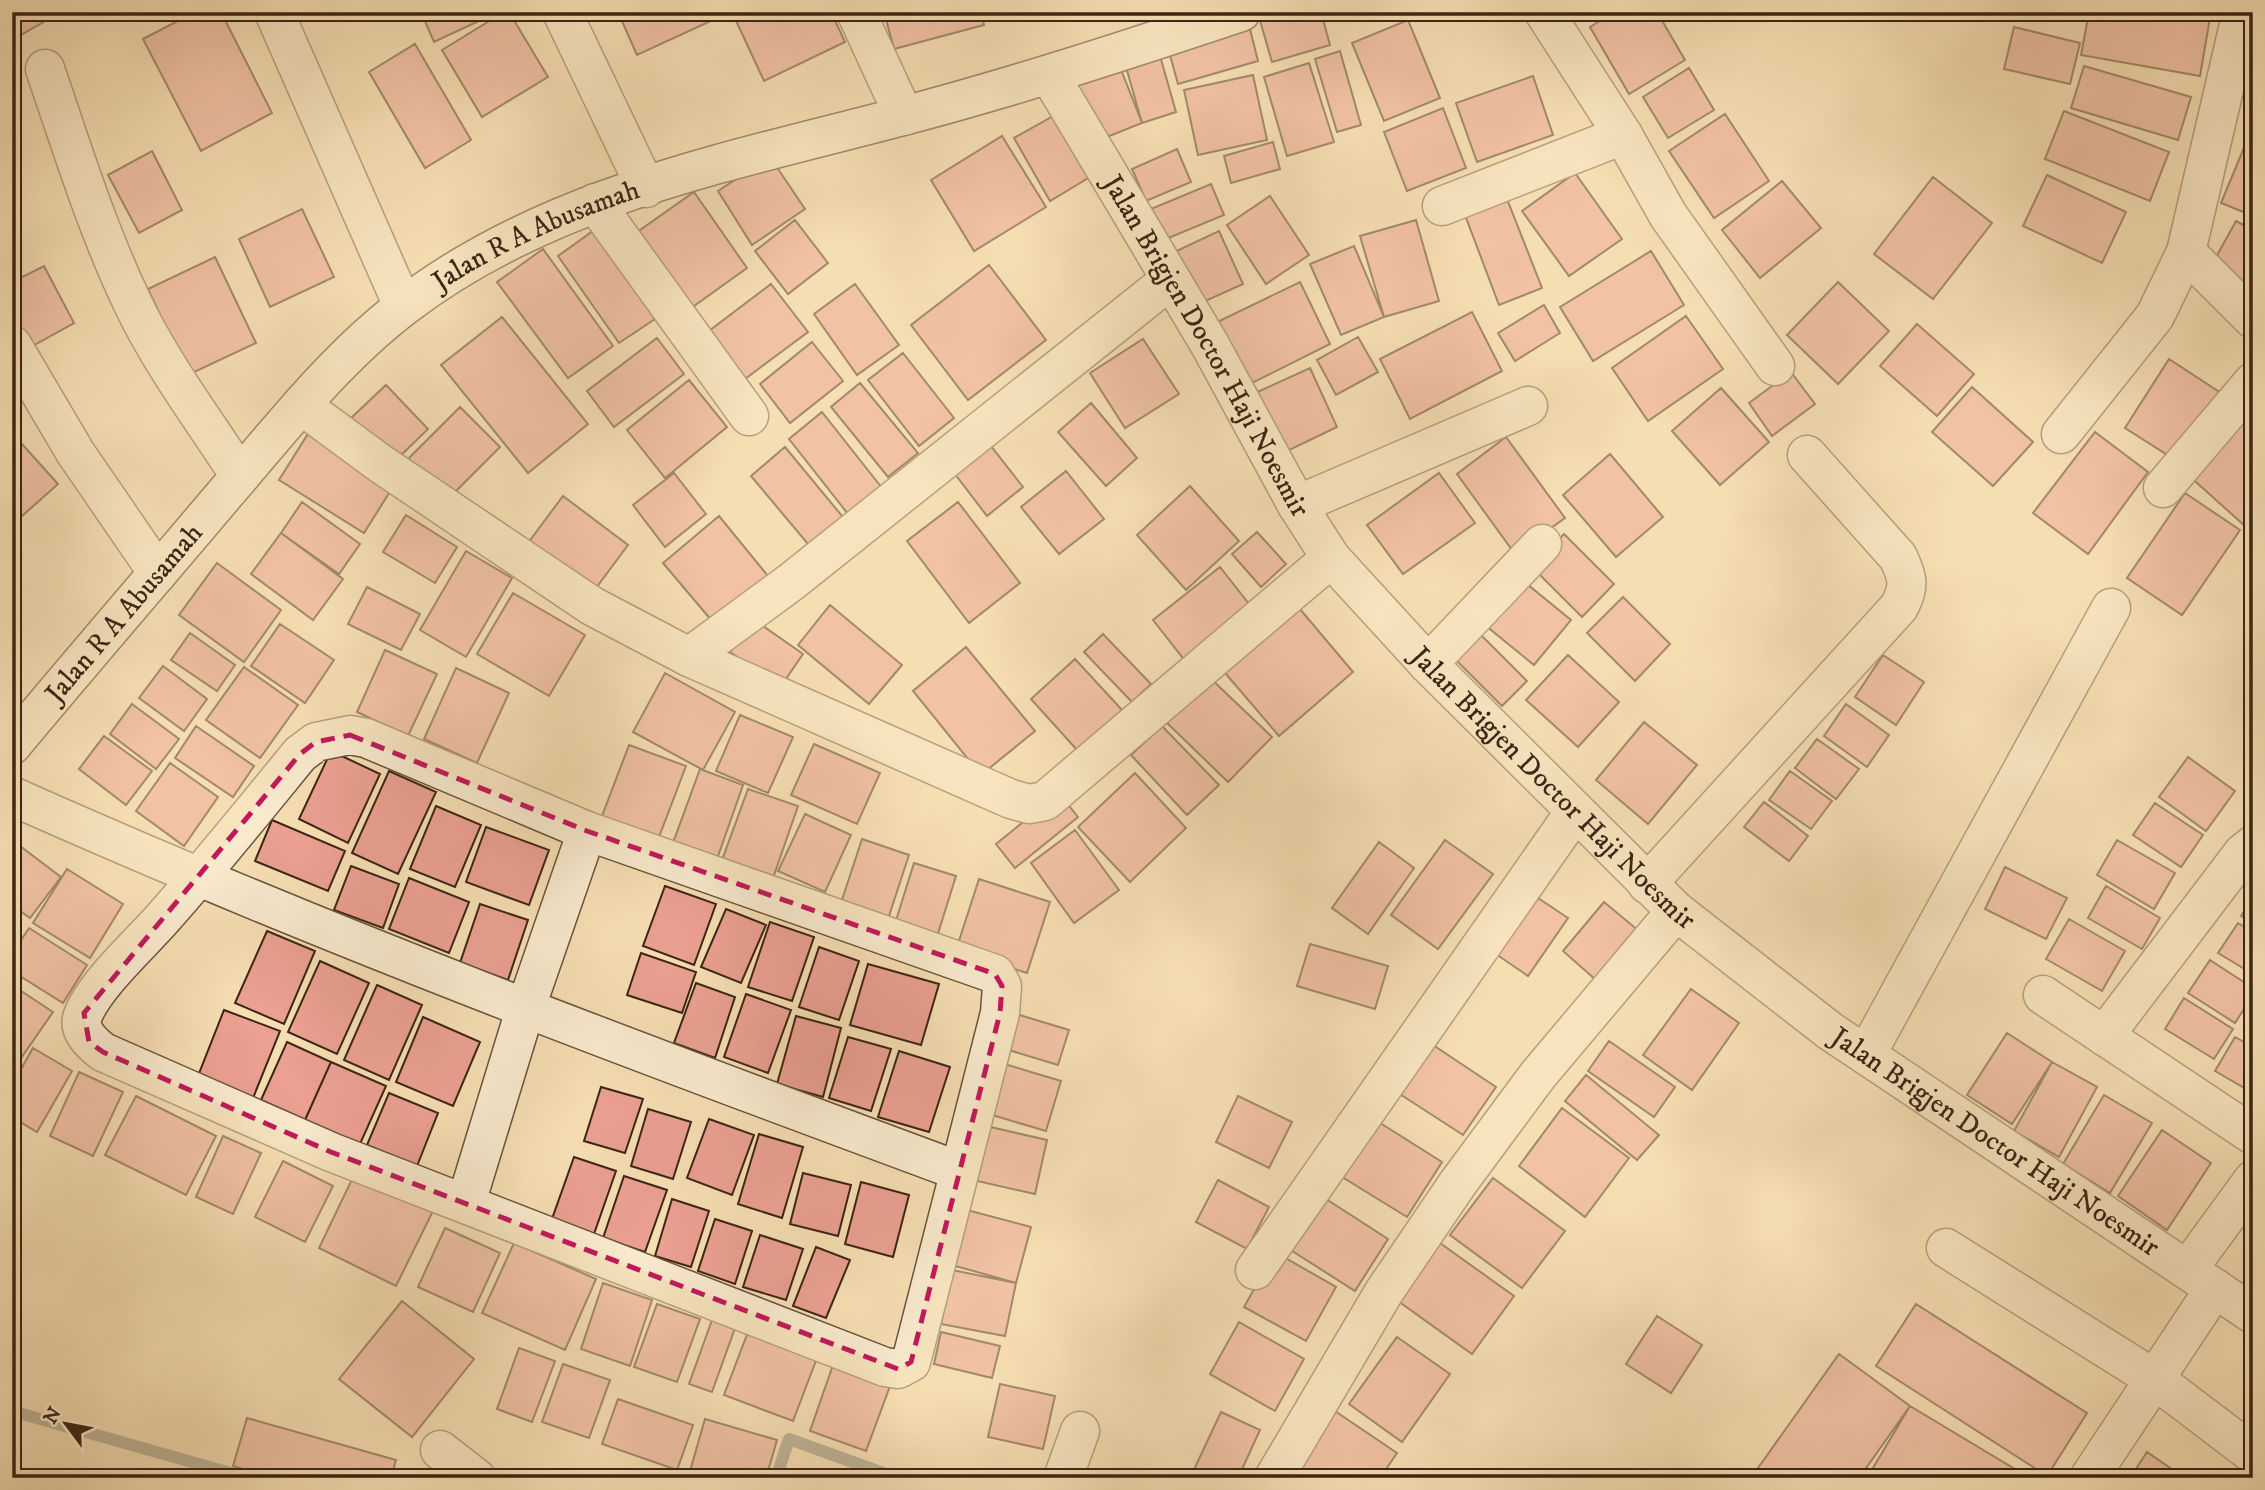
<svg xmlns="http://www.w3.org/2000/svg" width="2265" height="1490" font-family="'IM FELL DW Pica',serif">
<rect width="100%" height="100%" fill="#f6deb3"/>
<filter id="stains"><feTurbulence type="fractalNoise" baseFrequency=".00286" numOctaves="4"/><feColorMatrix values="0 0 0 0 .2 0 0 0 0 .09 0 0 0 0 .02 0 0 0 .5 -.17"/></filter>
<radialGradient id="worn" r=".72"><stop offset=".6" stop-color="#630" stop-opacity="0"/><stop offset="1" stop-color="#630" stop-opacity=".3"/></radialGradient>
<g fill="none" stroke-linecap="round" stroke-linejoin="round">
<path stroke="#787e76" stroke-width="12" d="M12,1411L248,1478
M776,1478L789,1439L897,1478"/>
</g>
<path fill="#eba092" stroke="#3b2514" stroke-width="2" d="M12,12H61L12,40Z
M195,12H221L272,113L201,151L143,39Z
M421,12H498L434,42Z
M504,12H509L548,77L482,117L442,50Z
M618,12H710L713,20L637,55Z
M732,12H831L845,42L764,81Z
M884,12H981L984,25L894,49Z
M1275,12H1321L1330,45L1272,62L1259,17Z
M1614,12H1657L1685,60L1629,94L1590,27Z
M2089,12H2211L2200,76L2081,55Z
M1408,20L1440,98L1384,121L1352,43Z
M1249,25L1258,61L1178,84L1168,48Z
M2014,27L2080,43L2070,84L2004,69Z
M415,44L471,140L425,168L369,72Z
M1158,49L1176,112L1142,123L1124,60Z
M1340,51L1361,125L1337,132L1315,59Z
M1118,62L1142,123L1097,141L1073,80Z
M1309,63L1334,142L1287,156L1264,77Z
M2084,66L2191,97L2178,140L2071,108Z
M1689,68L1714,110L1668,138L1643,97Z
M1253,75L1267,140L1198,155L1184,90Z
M1533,76L1553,135L1477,162L1456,103Z
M1443,108L1466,168L1407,191L1384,132Z
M2064,111L2169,152L2150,201L2045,159Z
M1725,114L1769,181L1714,218L1669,151Z
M1055,115L1090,177L1050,201L1014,138Z
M1002,136L1046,207L974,251L931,180Z
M2248,138L2253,140V216L2221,203Z
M1273,142L1280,169L1231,183L1224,156Z
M1177,149L1191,182L1146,201L1132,169Z
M152,151L182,210L139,233L108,175Z
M770,157L805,209L752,245L718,191Z
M1575,173L1622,239L1569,276L1522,211Z
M2047,175L2126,212L2102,263L2023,226Z
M1933,177L1992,223L1933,299L1874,254Z
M1782,181L1821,228L1760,278L1722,230Z
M1211,184L1224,215L1159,242L1146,211Z
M694,192L747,268L687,311L633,235Z
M1270,196L1309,255L1266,284L1227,225Z
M1507,199L1542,288L1499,305L1465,215Z
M302,209L334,277L270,307L239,239Z
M795,220L828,263L788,294L755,251Z
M1416,220L1439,301L1384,317L1360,236Z
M2236,221L2253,230V291L2210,268Z
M593,231L655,319L619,343L558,256Z
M1219,231L1243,284L1190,308L1166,256Z
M1354,246L1384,317L1341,335L1310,264Z
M543,249L613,346L568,378L497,282Z
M1651,251L1684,305L1593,361L1560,307Z
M215,257L256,343L188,375L148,289Z
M989,265L1046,340L968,400L911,325Z
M44,266L74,323L29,348L12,316V282Z
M1300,282L1330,344L1242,388L1211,325Z
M1838,282L1889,331L1838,384L1787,335Z
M771,284L808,332L737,385L701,337Z
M855,284L899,345L857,375L814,314Z
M1544,305L1560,333L1515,361L1498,333Z
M1472,312L1502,371L1410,419L1380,359Z
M1686,316L1723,369L1648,421L1612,368Z
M502,317L588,424L528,473L441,365Z
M1917,324L1974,374L1937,416L1880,366Z
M1358,337L1378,372L1336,395L1317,360Z
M657,338L684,374L614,427L587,391Z
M1143,339L1179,394L1125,428L1090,373Z
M812,342L843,381L790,423L760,384Z
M903,353L954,418L919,446L868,380Z
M2169,359L2221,393L2177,461L2125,428Z
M1310,368L1337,427L1281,454L1253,394Z
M1791,372L1815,404L1772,436L1749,403Z
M689,380L727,427L665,478L627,430Z
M860,383L918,453L888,477L831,407Z
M386,385L428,429L393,463L350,419Z
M1972,387L2033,442L1993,486L1932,432Z
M1721,388L1769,442L1720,485L1672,431Z
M2253,400V517L2245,526L2187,474Z
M1091,403L1137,458L1106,486L1058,432Z
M460,407L500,447L447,500L407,460Z
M822,412L882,488L848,514L789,439Z
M311,429L396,482L364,533L279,480Z
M2095,432L2148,472L2088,554L2033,513Z
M12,433L58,484L12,525Z
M984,437L1023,487L987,516L948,465Z
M1506,437L1565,518L1515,554L1457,474Z
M785,447L847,522L813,550L751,476Z
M1610,454L1663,517L1616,557L1563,495Z
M1066,471L1104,519L1059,554L1021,507Z
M674,473L706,514L665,547L633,505Z
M1439,473L1475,523L1403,574L1367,525Z
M1190,486L1239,541L1186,590L1137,535Z
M2185,493L2240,530L2182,615L2127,578Z
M563,496L628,545L593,592L528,543Z
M302,502L360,544L339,574L281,533Z
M958,502L1020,583L969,623L907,541Z
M406,515L457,547L435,583L383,552Z
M719,516L768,576L712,621L663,563Z
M1257,532L1286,564L1261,587L1232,554Z
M281,533L343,579L313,620L251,574Z
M1564,534L1614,584L1582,617L1532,567Z
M466,551L512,578L466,657L420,630Z
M217,563L281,610L244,662L179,615Z
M1220,567L1253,609L1186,662L1153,620Z
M1522,580L1571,620L1534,665L1485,625Z
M367,587L420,614L401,650L348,624Z
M513,593L585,635L549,696L477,654Z
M1623,597L1670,644L1635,681L1587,633Z
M1294,602L1353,672L1279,736L1220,667Z
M830,605L902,665L869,704L798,645Z
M753,619L803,654L781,686L730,652Z
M280,624L334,660L305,703L251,666Z
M1476,630L1527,681L1502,706L1451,655Z
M190,633L235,665L217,691L171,660Z
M1103,634L1151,684L1132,702L1084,652Z
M966,647L1035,731L981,775L913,691Z
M385,650L437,674L408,736L357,712Z
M1568,655L1619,702L1578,747L1526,700Z
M1883,655L1924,682L1896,725L1855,697Z
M1075,659L1122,710L1078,751L1031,699Z
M163,666L207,699L184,731L139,698Z
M244,667L298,705L260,758L206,720Z
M456,668L509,693L477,763L424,739Z
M665,673L735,712L703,770L633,732Z
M1209,677L1272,737L1228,782L1166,722Z
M132,704L179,739L156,769L110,734Z
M1846,704L1889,735L1867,767L1824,736Z
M740,715L793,737L768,793L716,771Z
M1644,722L1697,765L1648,824L1596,780Z
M196,726L254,766L233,797L175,758Z
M1162,726L1219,785L1187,815L1131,755Z
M104,736L152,771L126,805L79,769Z
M1817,739L1859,769L1836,799L1795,768Z
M814,744L880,773L857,824L791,795Z
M629,745L686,766L659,837L602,816Z
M331,751L380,774L348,843L299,819Z
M2188,757L2235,791L2206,831L2159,797Z
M170,763L218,797L184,846L136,811Z
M700,769L743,785L717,859L673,843Z
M389,771L436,792L398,874L352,853Z
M1790,771L1832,801L1811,829L1769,800Z
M1135,773L1186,828L1130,882L1078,827Z
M748,789L798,806L772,881L721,863Z
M1059,793L1078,817L1015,868L996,844Z
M1764,802L1808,836L1789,861L1744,827Z
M2155,803L2203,835L2181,867L2133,835Z
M436,806L481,825L455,887L410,869Z
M805,814L851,835L825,892L778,871Z
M272,820L345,851L328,891L255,861Z
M486,827L549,850L529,905L466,882Z
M1075,830L1119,890L1074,923L1031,863Z
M862,839L909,855L886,925L839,909Z
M12,840L61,877L30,918L12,905Z
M1445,840L1493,874L1438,949L1391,915Z
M2117,840L2175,873L2154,909L2097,875Z
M1379,842L1414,868L1368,934L1332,908Z
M914,863L956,876L935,943L893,930Z
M351,866L399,884L383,928L334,910Z
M2005,867L2067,898L2046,939L1985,909Z
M67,869L123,904L90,958L33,923Z
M409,878L469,902L449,953L389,929Z
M979,879L1050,902L1027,973L956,950Z
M665,886L716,904L694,965L643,946Z
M2106,886L2160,918L2142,949L2088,918Z
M1532,894L1568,918L1528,976L1493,952Z
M2253,897V923L2241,916Z
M1604,902L1639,931L1596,980L1563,951Z
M480,904L528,920L508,980L460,963Z
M726,909L766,925L741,983L701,967Z
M2069,919L2125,951L2102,991L2046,959Z
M770,922L814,937L792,1001L748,987Z
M2238,923L2253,932V974L2218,953Z
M29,928L87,965L63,1003L12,971V954Z
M267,931L315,951L284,1024L235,1003Z
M1310,944L1388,966L1375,1009L1297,986Z
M819,947L859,961L839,1020L799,1007Z
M641,953L696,972L682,1013L627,995Z
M2210,960L2253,988V995L2235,1023L2188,993Z
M320,961L369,983L337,1054L288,1032Z
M868,964L939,984L921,1045L850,1025Z
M696,983L735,997L715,1058L674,1043Z
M12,985L53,1012L17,1064L12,1060Z
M377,985L422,1005L389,1080L344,1060Z
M1691,989L1739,1023L1692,1090L1643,1055Z
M746,994L791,1010L768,1073L724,1057Z
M2184,998L2233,1029L2214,1059L2165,1029Z
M224,1010L280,1031L253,1098L198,1076Z
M1013,1013L1069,1030L1058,1065L1002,1048Z
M796,1016L841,1028L823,1097L777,1084Z
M423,1017L480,1042L453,1106L396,1082Z
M2007,1033L2052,1062L2012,1124L1967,1095Z
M848,1037L891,1049L871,1111L829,1098Z
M2235,1037L2253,1047V1093L2215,1071Z
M1424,1039L1496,1087L1463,1135L1392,1089Z
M1609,1041L1675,1087L1654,1117L1588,1071Z
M287,1042L331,1062L305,1120L261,1100Z
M33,1048L72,1071L37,1132L12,1117V1085Z
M899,1051L950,1067L929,1132L878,1117Z
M331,1062L386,1086L360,1144L305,1120Z
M998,1062L1061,1081L1046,1131L982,1112Z
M2052,1062L2097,1087L2059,1157L2014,1131Z
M79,1072L123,1092L93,1156L50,1136Z
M1586,1075L1659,1135L1637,1160L1565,1101Z
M601,1087L643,1099L625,1153L584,1141Z
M389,1093L438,1113L417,1166L367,1145Z
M2104,1095L2152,1123L2110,1193L2063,1164Z
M136,1096L216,1136L186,1195L105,1155Z
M1238,1096L1292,1122L1269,1168L1216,1142Z
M1562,1108L1629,1158L1585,1217L1519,1166Z
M648,1109L691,1122L673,1179L631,1166Z
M1369,1116L1442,1162L1407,1217L1334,1172Z
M709,1119L754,1135L732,1195L687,1178Z
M986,1126L1047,1140L1035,1194L973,1180Z
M2162,1130L2211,1163L2167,1230L2118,1196Z
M759,1134L803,1147L782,1218L738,1204Z
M223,1136L261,1153L233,1214L196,1197Z
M574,1157L616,1171L594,1234L552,1219Z
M283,1161L333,1186L305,1242L255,1217Z
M355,1173L433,1211L396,1286L319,1248Z
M803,1173L851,1185L838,1236L790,1224Z
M624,1176L667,1190L645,1252L603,1238Z
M1493,1178L1565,1231L1522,1288L1450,1235Z
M1218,1180L1269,1207L1247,1249L1196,1222Z
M861,1182L909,1195L893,1257L845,1244Z
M1323,1197L1388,1239L1355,1291L1289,1249Z
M672,1199L709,1211L691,1267L655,1256Z
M967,1210L1031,1227L1016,1283L952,1265Z
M715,1219L752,1231L735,1284L698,1271Z
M445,1228L500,1253L473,1312L418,1287Z
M760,1235L803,1249L786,1300L743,1287Z
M1433,1238L1514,1296L1472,1354L1391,1296Z
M514,1243L596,1279L565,1350L482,1313Z
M816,1247L850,1260L826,1318L793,1306Z
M1275,1252L1336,1287L1306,1341L1244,1307Z
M952,1270L1016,1283L1005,1336L941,1324Z
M603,1283L652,1300L630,1366L581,1349Z
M402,1301L474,1359L412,1437L339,1379Z
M657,1304L700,1319L677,1382L634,1367Z
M1916,1304L2087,1413L2047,1476L1876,1366Z
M1657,1316L1702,1345L1671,1393L1626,1364Z
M712,1320L735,1328L712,1392L689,1384Z
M1239,1322L1304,1359L1275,1411L1210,1374Z
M748,1332L817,1358L793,1421L724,1395Z
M941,1332L1000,1346L992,1378L934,1364Z
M1397,1337L1450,1374L1402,1442L1349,1404Z
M519,1348L555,1361L532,1422L497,1409Z
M1839,1354L1910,1406L1859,1478H1771L1758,1468Z
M563,1364L610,1380L589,1438L542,1422Z
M833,1365L890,1386L866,1451L810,1431Z
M1000,1384L1055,1396L1043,1449L988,1437Z
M618,1399L693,1425L677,1470L602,1444Z
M1910,1406L2028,1477L2027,1478H1867Z
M1332,1409L1397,1453L1380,1478H1285Z
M1221,1412L1260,1430L1238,1478H1190Z
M247,1418L396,1460L391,1478H274L233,1466Z
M705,1419L777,1440L766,1478H688Z
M2147,1452L2185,1478H2130Z"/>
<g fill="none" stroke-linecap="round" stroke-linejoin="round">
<defs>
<g id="street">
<path d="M274,12L403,306"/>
<path d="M562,12L646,188"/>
<path d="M856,12L904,116"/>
<path d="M1544,12L1623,135L1668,215L1775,366"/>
<path d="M45,69C72,148 97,229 133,304C162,365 204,420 240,476"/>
<path id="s1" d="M1050,76L1210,345L1297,505L1331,558L1428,664L1676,911L1830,1031L2253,1314"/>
<path d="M595,203L749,416"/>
<path d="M1442,206L1623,135"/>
<path d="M2186,252L2253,319"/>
<path d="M12,345L75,452L158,573"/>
<path d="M301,405L381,464L592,606L689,657L1011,799L1029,804L1045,801L1331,558"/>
<path d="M2061,434L2155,316L2186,252L2242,12"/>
<path d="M2163,488L2253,382"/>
<path d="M1297,505L1528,406"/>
<path d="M689,657L791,582L1170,280"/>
<path d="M1428,664L1542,544"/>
<path d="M350,735L366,738L587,831L995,974L1002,986L1000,1013L911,1362L898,1369L885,1367L331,1152L103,1052C91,1043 76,1029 84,1013C96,984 141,943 163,918C210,865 255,809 300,754L316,742Z"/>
<path d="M12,796C323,935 640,1053 959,1171"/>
<path d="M1647,884L1899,607C1910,586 1908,578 1898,557L1807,455"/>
<path d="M2043,995L2253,1135"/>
<path d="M2104,1036L2243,853L2253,845"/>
<path d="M1866,1055L2111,608"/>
<path d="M466,1203L525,1010L587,831"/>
<path d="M1946,1248L2153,1378L2253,1454"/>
<path d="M2188,1269L2253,1180"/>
<path d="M1255,1270L1574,813"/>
<path d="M440,1450L476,1478"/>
<path d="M1063,1478L1080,1431"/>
<path d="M1274,1478L1384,1292L1458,1183L1538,1075L1676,911"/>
<path d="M2089,1478L2215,1288"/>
</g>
<g id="secondary">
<path id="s2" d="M12,745C82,661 153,579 224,495C280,430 334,360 403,307C548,195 734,161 907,115C1020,85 1130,49 1241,12"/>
</g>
</defs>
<use href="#street" stroke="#6a533c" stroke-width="41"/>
<use href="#secondary" stroke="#3b2514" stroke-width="41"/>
<use href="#street" stroke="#f9eace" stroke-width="38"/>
<use href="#secondary" stroke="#f9eace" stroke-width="38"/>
</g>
<path d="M0 0H2265V1490H0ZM350,735L587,831L995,974L1002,986L1000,1013L911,1362L898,1369L331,1152L103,1052L89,1042L84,1013L300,754L316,742Z" fill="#f6deb3" fill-opacity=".55" fill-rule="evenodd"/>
<path fill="none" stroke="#c2185b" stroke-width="5" stroke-dasharray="14 9" stroke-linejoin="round" d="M350,735L587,831L995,974L1002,986L1000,1013L911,1362L898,1369L331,1152L103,1052L89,1042L84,1013L300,754L316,742Z"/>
<g text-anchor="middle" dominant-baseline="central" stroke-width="5" stroke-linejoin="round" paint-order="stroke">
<g font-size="28" fill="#3b2514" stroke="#f9eace">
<text stroke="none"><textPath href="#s2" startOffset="740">Jalan R A Abusamah</textPath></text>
<text stroke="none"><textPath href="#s1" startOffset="312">Jalan Brigjen Doctor Haji Noesmir</textPath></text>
<text stroke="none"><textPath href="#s2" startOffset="173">Jalan R A Abusamah</textPath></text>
<text stroke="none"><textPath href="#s1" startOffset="878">Jalan Brigjen Doctor Haji Noesmir</textPath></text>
<text stroke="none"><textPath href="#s1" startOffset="1446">Jalan Brigjen Doctor Haji Noesmir</textPath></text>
</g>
</g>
<rect width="2265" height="1490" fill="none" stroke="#f6deb3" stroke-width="42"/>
<rect x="14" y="14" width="2237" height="1462" fill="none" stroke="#3b2514" stroke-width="3.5"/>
<rect x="21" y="21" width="2223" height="1448" fill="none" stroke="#3b2514" stroke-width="2"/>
<g transform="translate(66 1424) rotate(302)" stroke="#f9eace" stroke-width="5" paint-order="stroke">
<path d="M0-5L12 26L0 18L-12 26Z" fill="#3b2514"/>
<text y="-10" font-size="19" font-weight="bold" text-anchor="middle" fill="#3b2514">N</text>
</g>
<rect width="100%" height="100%" filter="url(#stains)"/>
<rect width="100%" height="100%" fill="url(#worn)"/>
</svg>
